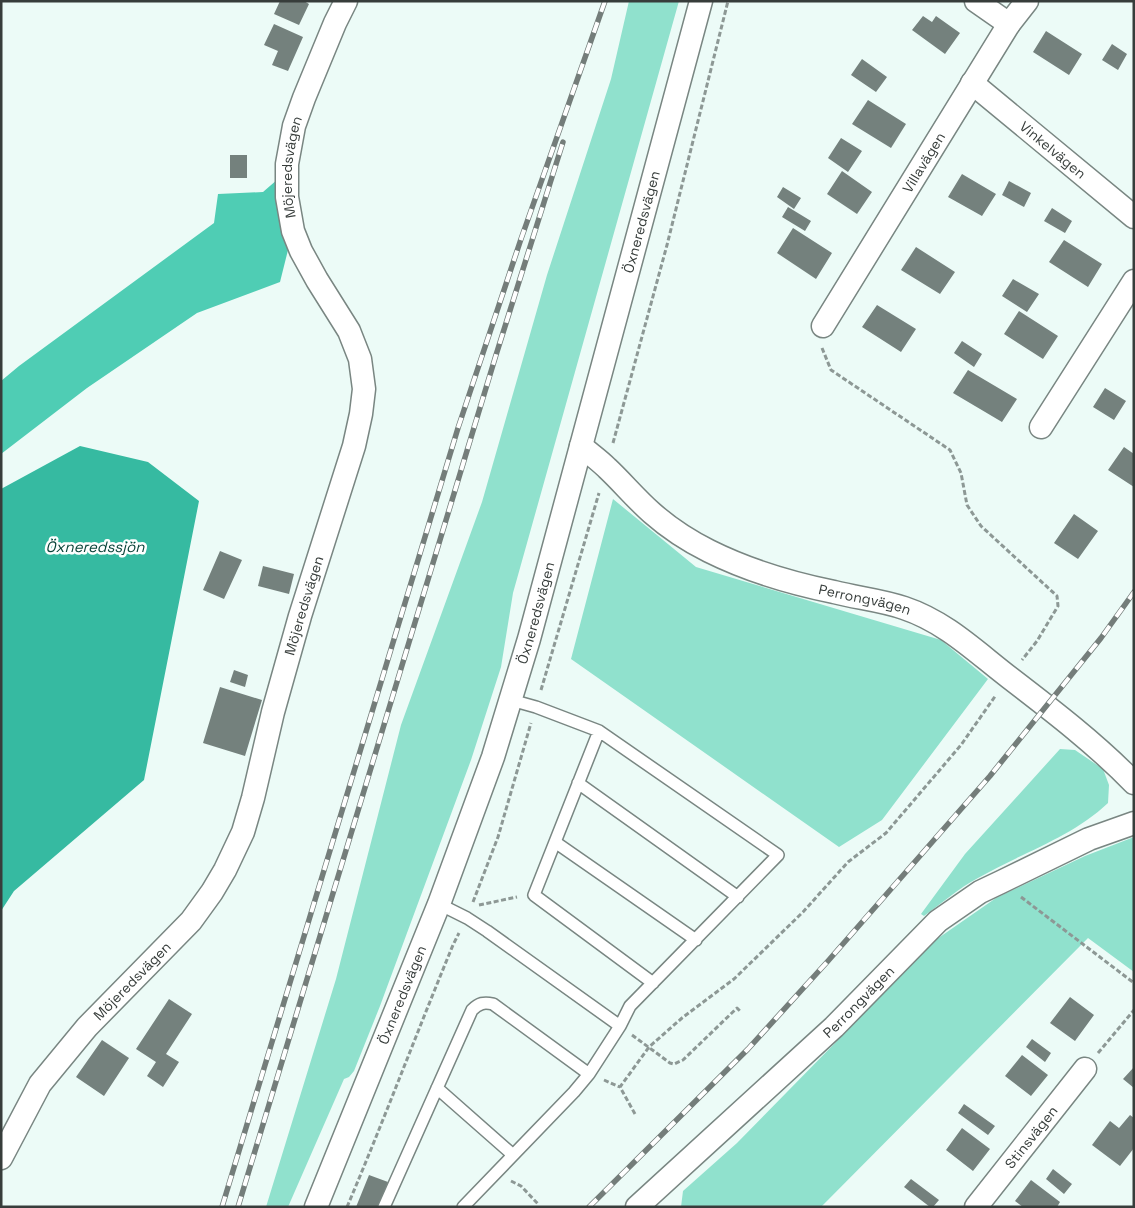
<svg xmlns="http://www.w3.org/2000/svg" width="1135" height="1208" font-family="'Space Grotesk',sans-serif">
<rect width="100%" height="100%" fill="#ecfbf7"/>
<path fill="#90e1cd" d="M629,1H679L513,593L501,667L471,760L380,1006L354,1071L349,1077L344,1079L288,1207H266L336,979L401,725L482,502L547,275L611,79Z
M613,499L696,567L941,640L988,679L882,820L839,847L571,659Z
M1060,749L1075,750L1103,769L1109,785L1108,803C1071,838 1021,853 978,878C959,888 942,903 924,916L921,914L965,854Z
M1134,837V972L1088,938L821,1207H681L683,1191L737,1143L937,939L996,898L1085,856Z"/>
<path fill="#4fcdb4" d="M278,179L290,242L280,282L197,313L87,388L1,454V381L19,366L214,223L218,194L263,192Z"/>
<path fill="#36baa1" d="M80,446L148,462L199,501L144,780L14,891L1,911V489Z"/>
<path fill="#74817d" d="M280,1H304L309,4L299,25L274,14Z
M923,16L932,22L936,16L960,33L945,54L912,30Z
M274,24L303,37L288,71L272,65L278,51L264,45Z
M1046,31L1082,54L1069,75L1033,52Z
M1112,44L1127,54L1118,70L1102,60Z
M862,59L887,77L876,92L851,75Z
M868,100L906,124L891,148L852,124Z
M841,138L862,151L848,172L828,158Z
M230,155H247V178H230Z
M842,171L872,192L857,214L827,194Z
M962,174L996,194L982,216L948,197Z
M1009,181L1031,193L1024,207L1002,195Z
M783,187L801,198L794,209L777,197Z
M788,207L811,221L805,231L782,217Z
M1052,208L1072,221L1065,233L1044,221Z
M793,228L832,253L816,279L777,253Z
M1064,240L1102,264L1088,287L1049,262Z
M916,247L955,272L940,294L901,270Z
M1013,279L1039,294L1027,312L1002,296Z
M877,305L916,329L901,352L862,327Z
M1019,311L1058,336L1043,359L1004,334Z
M962,341L982,354L974,367L954,353Z
M968,370L1017,399L1002,422L953,393Z
M1105,388L1126,401L1114,420L1093,407Z
M1124,447L1134,454V487L1108,470Z
M1074,514L1098,531L1078,559L1054,543Z
M220,551L242,560L224,599L203,590Z
M263,566L294,574L289,594L258,586Z
M234,670L248,675L245,687L230,682Z
M220,687L262,700L245,756L203,743Z
M1070,997L1094,1015L1075,1041L1050,1023Z
M169,999L192,1014L166,1054L179,1062L163,1087L147,1076L156,1062L136,1049Z
M1032,1039L1051,1053L1045,1062L1026,1047Z
M102,1040L129,1058L104,1096L76,1077Z
M1022,1055L1048,1075L1031,1096L1005,1076Z
M1134,1067V1088L1123,1079Z
M964,1104L995,1126L988,1135L958,1113Z
M1130,1115L1134,1118V1148L1120,1166L1092,1145L1110,1121L1119,1128Z
M962,1128L990,1149L973,1171L946,1150Z
M1053,1169L1072,1184L1064,1194L1046,1179Z
M369,1175L388,1182L378,1207H356Z
M911,1179L939,1200L933,1207H930L904,1187Z
M1031,1180L1060,1202L1057,1207H1023L1015,1201Z"/>
<g fill="none" stroke-linecap="round" stroke-linejoin="round">
<defs>
<path id="service" d="M511,700L536,707L599,731L778,855L630,1006L620,1026
M599,731L534,895L653,983
M578,783L738,897
M555,842L696,940
M439,904L467,918L487,931L620,1026L589,1074L574,1092L463,1207
M437,1088L512,1154
M384,1207L472,1010C479,1003 484,1002 493,1004L589,1074"/>
<g id="minor">
<path d="M976,1L1009,24"/>
<path id="s1" d="M972,83L1134,217"/>
<path id="s2" d="M823,326L1009,24L1027,1"/>
<path d="M1041,427L1134,281"/>
<path id="s3" d="M581,446C589,453 599,460 607,468C622,482 636,499 652,513C669,528 689,541 709,551C749,571 790,583 834,592C857,598 881,600 904,608C946,622 976,652 1010,678C1053,711 1096,744 1134,783"/>
<path id="s4" d="M1,1158L40,1084L87,1027L191,921L212,892L225,870L243,832L253,798L273,712L300,616L354,446L361,414L364,389L360,359L349,331L317,280L301,251L293,231L287,197V164L294,126L304,98L335,23L346,1"/>
<path id="s5" d="M316,1207L439,904L493,757L529,639L701,1"/>
<path id="s6" d="M637,1207L834,1027L938,921L980,892L1001,882L1089,839L1134,823"/>
<path id="s7" d="M976,1207L1085,1069"/>
</g>
</defs>
<use href="#service" stroke="#798682" stroke-width="14"/>
<use href="#minor" stroke="#798682" stroke-width="25"/>
<path stroke="#8d9895" stroke-width="3" stroke-dasharray="5 2.5" stroke-linecap="butt" d="M822,348L831,370L950,450L961,473L967,505L981,526L1057,596L1058,606L1037,641L1022,660
M613,443L667,245L728,1
M541,690L599,493
M1021,897L1134,983
M473,902L498,837L531,723
M479,905L517,897
M632,1035L670,1063L674,1064L683,1060L737,1008L740,1011
M1098,1053L1134,1010
M604,1080L620,1087
M635,1114L620,1087L649,1047L682,1018L734,979L803,912L848,862L886,833L961,745L996,695
M511,1181L521,1186L539,1205
M347,1207C384,1120 417,1032 453,945L459,933"/>
<use href="#service" stroke="#fff" stroke-width="11"/>
<use href="#minor" stroke="#fff" stroke-width="22"/>
<defs>
<path id="rail" d="M222,1207L458,428L521,239L605,1
M238,1207L496,355L563,142
M589,1207L748,1049L828,961L990,776L1101,638L1134,592"/>
</defs>
<use href="#rail" stroke="#747d7a" stroke-width="5.5"/>
<use href="#rail" stroke="#fff" stroke-width="4" stroke-dasharray="11" stroke-linecap="butt"/>
</g>
<g text-anchor="middle" dominant-baseline="central" stroke-width="5" stroke-linejoin="round" paint-order="stroke">
<g font-size="14" fill="#373d3b" stroke="#fff">
<text stroke="none"><textPath href="#s1" startOffset="105">Vinkelvägen</textPath></text>
<text stroke="none"><textPath href="#s2" startOffset="192">Villavägen</textPath></text>
<text stroke="none"><textPath href="#s4" startOffset="1109">Möjeredsvägen</textPath></text>
<text stroke="none"><textPath href="#s5" startOffset="1039">Öxneredsvägen</textPath></text>
<text stroke="none"><textPath href="#s3" startOffset="330">Perrongvägen</textPath></text>
<text stroke="none"><textPath href="#s4" startOffset="644">Möjeredsvägen</textPath></text>
<text stroke="none"><textPath href="#s5" startOffset="634">Öxneredsvägen</textPath></text>
<text stroke="none"><textPath href="#s4" startOffset="222">Möjeredsvägen</textPath></text>
<text stroke="none"><textPath href="#s5" startOffset="229">Öxneredsvägen</textPath></text>
<text stroke="none"><textPath href="#s6" startOffset="302">Perrongvägen</textPath></text>
<text stroke="none"><textPath href="#s7" startOffset="89">Stinsvägen</textPath></text>
</g>
<g font-size="15" font-style="italic" fill="#0a4439" stroke="#fff">
<text x="95" y="546">Öxneredssjön</text>
</g>
</g>
<rect width="1135" height="1208" fill="none" stroke="#373d3b" stroke-width="5"/>
</svg>
